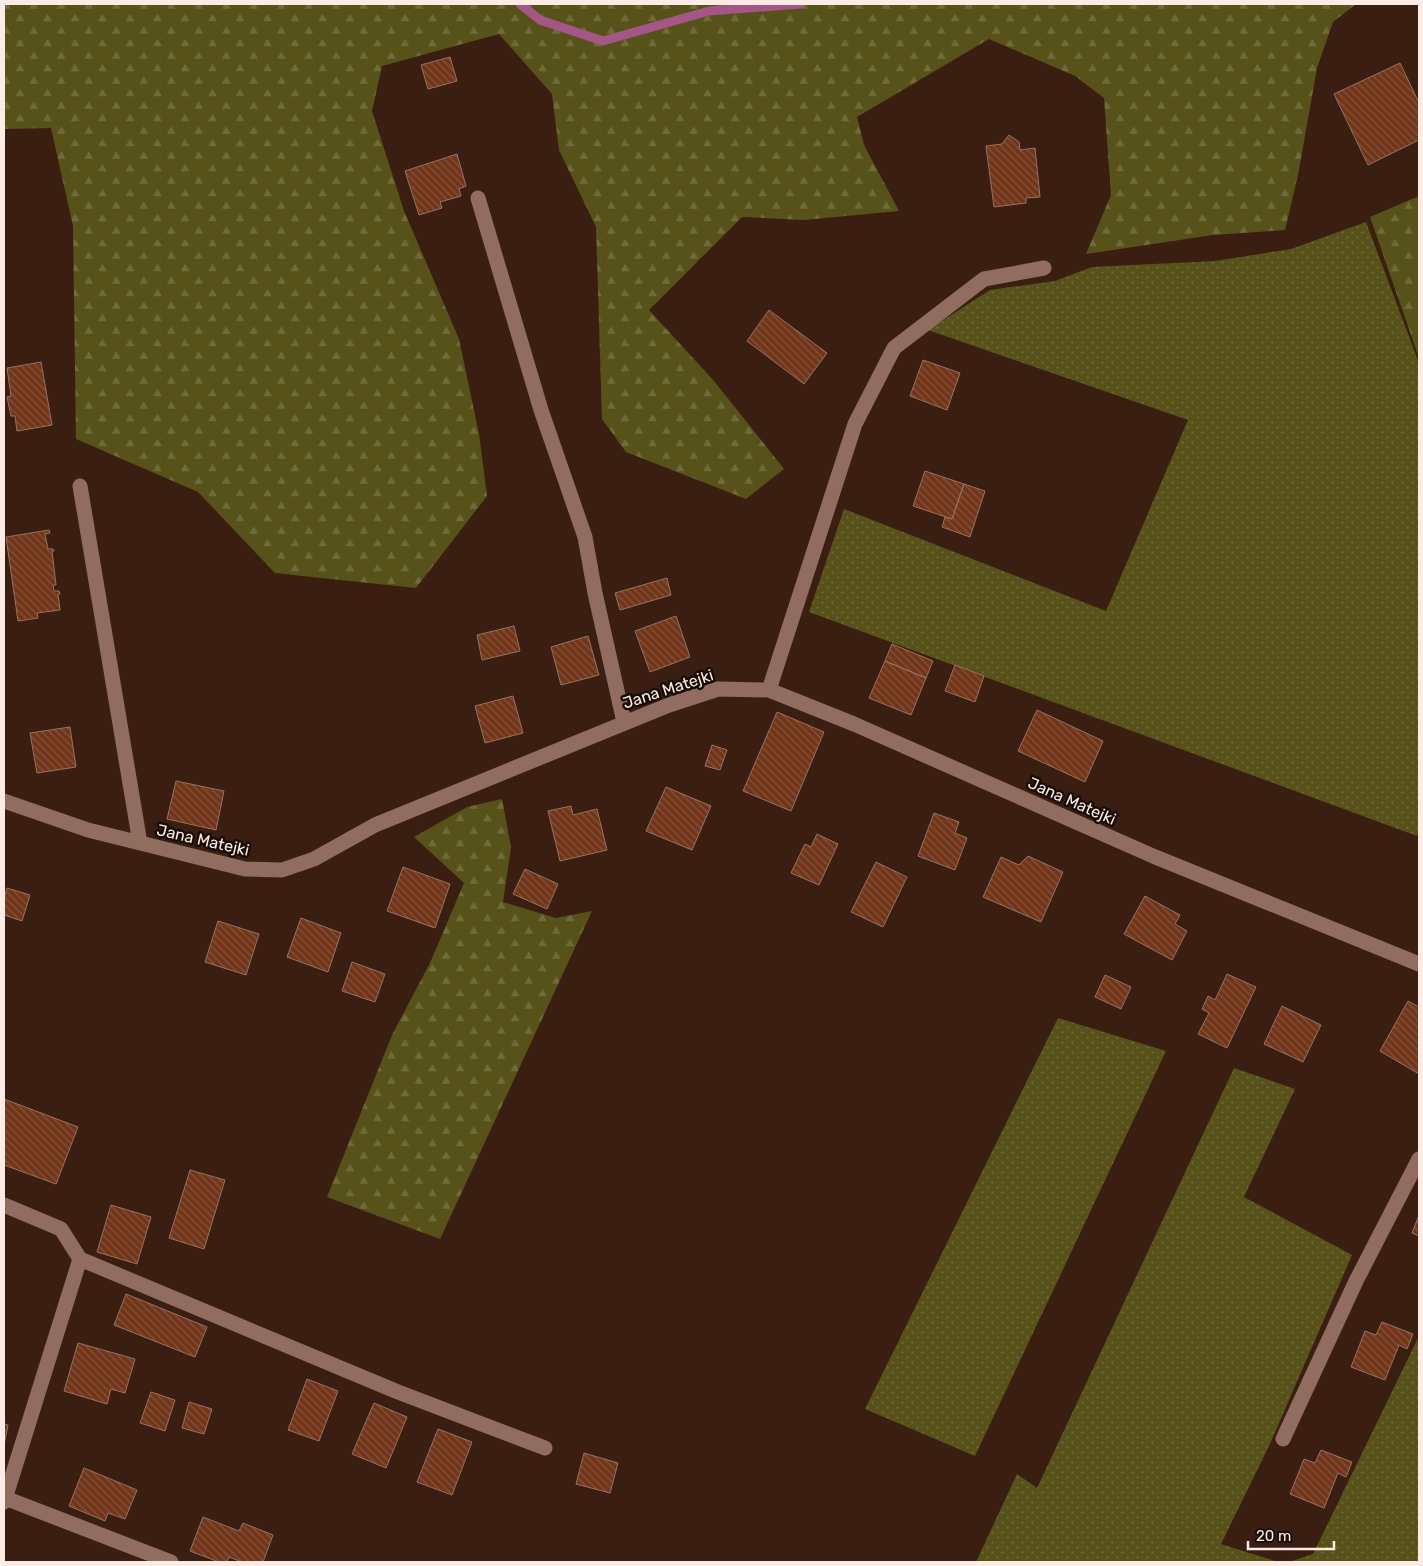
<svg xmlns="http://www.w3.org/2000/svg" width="1423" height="1566" font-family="Rubik,sans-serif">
<defs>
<pattern id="grass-dots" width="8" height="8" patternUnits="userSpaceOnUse" patternTransform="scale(1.25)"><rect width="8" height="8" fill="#575219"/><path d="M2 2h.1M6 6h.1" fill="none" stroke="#706b3a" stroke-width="1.8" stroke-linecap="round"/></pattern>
<pattern id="forest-firs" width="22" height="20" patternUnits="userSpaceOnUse" patternTransform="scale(1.25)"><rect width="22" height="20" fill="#575219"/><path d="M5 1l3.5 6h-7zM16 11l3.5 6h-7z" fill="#706b3a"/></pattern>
<pattern id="building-back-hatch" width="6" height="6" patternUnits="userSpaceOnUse" patternTransform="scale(1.25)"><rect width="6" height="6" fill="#713519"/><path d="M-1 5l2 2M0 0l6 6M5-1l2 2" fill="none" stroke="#86523a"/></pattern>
</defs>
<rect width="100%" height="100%" fill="#3b1e12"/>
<path fill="url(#grass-dots)" d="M1366,222L1419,363V832L1417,836L809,612L844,509L1106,611L1188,420L928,330L990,290L1055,281L1092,267L1215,261L1291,249Z
M1058,1018L1166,1051L975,1456L865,1409Z
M1234,1068L1295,1089L1244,1197L1352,1255L1269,1446L1221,1544L1278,1562H976L1017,1474L1037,1488Z
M1419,1336V1562H1289L1313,1554Z"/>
<path fill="url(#forest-firs)" d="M4,4H1356L1333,22L1317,68L1298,175L1285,230L1213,235L1086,254L1111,195L1104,98L1075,76L989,39L857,117L864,145L899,211L804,220L742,217L649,310L714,381L784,469L746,499L626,452L602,419L596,227L559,150L552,94L499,34L382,66L372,111L404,211L459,339L479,434L487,496L416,588L275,573L198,492L76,439L73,226L51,128L4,129Z
M1419,196V358L1370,217Z
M502,799L511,847L503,902L556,918L592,911L440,1239L327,1197L392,1035L430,963L464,883L414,837L467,807Z"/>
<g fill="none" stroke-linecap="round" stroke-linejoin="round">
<path stroke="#a45686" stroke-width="9" d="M520,4L540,20L603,41L709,11L800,4"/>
</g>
<path fill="url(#building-back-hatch)" stroke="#967364" d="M450,57L457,81L428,89L421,65Z
M1400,63L1419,103V140L1368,165L1334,94Z
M1009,135L1019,142L1020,150L1035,148L1040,197L1026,198V203L994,207L986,146L1002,144Z
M457,154L466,186L459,189L461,196L440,202L442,208L419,215L405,171Z
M769,310L827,353L804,384L747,341Z
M923,360L960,373L947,410L910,396Z
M41,362L52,425L17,431L15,416H11L7,397L11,396L7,368Z
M925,471L964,484L952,519L913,506Z
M964,484L985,491L970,537L942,527L945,517L952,519Z
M49,530L50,533L45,534L48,549H53L54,551H52L56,585H53L54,591H59L60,594H58L60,610L37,613L38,618L18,621L6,537Z
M667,578L671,595L620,610L615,593Z
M676,616L690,657L650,672L635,631Z
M514,626L520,651L482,660L477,635Z
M588,636L599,675L561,685L551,647Z
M892,644L933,661L926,678L885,661Z
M885,661L926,678L911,715L869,698Z
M955,665L984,676L975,702L945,691Z
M513,696L523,733L485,743L475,706Z
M1037,710L1103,741L1085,782L1018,751Z
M777,712L824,732L791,811L743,791Z
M70,727L76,767L37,773L30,733Z
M712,745L727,750L720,770L705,766Z
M176,781L224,791L216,830L167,819Z
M666,787L711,806L692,850L646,831Z
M571,806L573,815L597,809L607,850L560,861L548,811Z
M934,813L959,822L955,833L967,838L955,870L918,856Z
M817,834L838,844L819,885L791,873L805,844L811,847Z
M1028,856L1063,872L1041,922L983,897L1001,857L1019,865Z
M876,862L907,877L883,927L851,912Z
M403,867L450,884L435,928L387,911Z
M525,869L558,884L547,909L513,894Z
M7,888L30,895L22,921L4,915V899Z
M1145,896L1180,915L1175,924L1187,931L1172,960L1124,934Z
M301,918L341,933L328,972L287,957Z
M218,921L259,934L246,975L205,962Z
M352,962L385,974L375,1002L342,991Z
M1227,974L1256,987L1227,1048L1198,1034L1209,1013L1202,1009L1208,996L1215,1000Z
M1105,975L1131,987L1121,1009L1095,997Z
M1408,1001L1419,1007V1074L1380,1051Z
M1282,1006L1321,1025L1303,1062L1264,1044Z
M4,1099L78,1127L56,1184L4,1165Z
M190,1170L225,1180L204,1249L169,1238Z
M111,1205L151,1217L137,1264L97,1252Z
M1419,1215V1236L1412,1233Z
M126,1294L207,1327L195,1357L114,1325Z
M1382,1322L1413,1334L1407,1349L1399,1345L1385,1380L1351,1367L1365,1331L1376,1335Z
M78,1343L135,1359L125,1393L111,1389L107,1404L64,1391Z
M307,1379L338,1391L319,1441L288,1430Z
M151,1392L175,1400L165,1431L140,1423Z
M189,1402L212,1409L204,1434L182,1428Z
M374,1403L407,1417L386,1468L352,1454Z
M4,1424L8,1425L4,1445Z
M438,1429L472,1442L452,1495L417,1482Z
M1321,1450L1352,1462L1346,1477L1338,1473L1324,1508L1290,1494L1304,1459L1315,1463Z
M584,1453L618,1463L610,1493L576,1484Z
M84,1468L137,1490L125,1519L108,1513L105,1521L69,1506Z
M203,1517L239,1531L243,1523L273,1535L263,1562H242L229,1557L227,1562H219L190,1551Z"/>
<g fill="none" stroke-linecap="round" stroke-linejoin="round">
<path stroke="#906d5e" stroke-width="15" d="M478,198L541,410L585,537L595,593L624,722
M80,486L140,843
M769,690L855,424L894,348L984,279L1044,268
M4,801L88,830L245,869L282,870L314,859L375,825L669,705L718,689L769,690L854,724L1153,856L1419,964
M4,1205L61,1229L80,1259L4,1502
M80,1259L398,1392L545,1448
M1283,1439L1356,1281L1419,1159
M5,1498L171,1562"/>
</g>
<g text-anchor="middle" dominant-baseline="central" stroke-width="5" stroke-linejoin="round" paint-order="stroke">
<g font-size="16" fill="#fcece5" stroke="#190c07">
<text transform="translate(668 689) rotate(-18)">Jana Matejki</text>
<text transform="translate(1072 801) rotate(24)">Jana Matejki</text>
<text transform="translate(203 840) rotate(13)">Jana Matejki</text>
</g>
</g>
<rect width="1423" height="1566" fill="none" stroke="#fcece5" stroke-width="10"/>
<path d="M1248 1541v8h86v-8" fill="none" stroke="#fcece5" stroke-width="2.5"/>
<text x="1256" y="1541" font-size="15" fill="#fcece5" stroke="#190c07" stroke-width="4" paint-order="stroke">20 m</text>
</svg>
